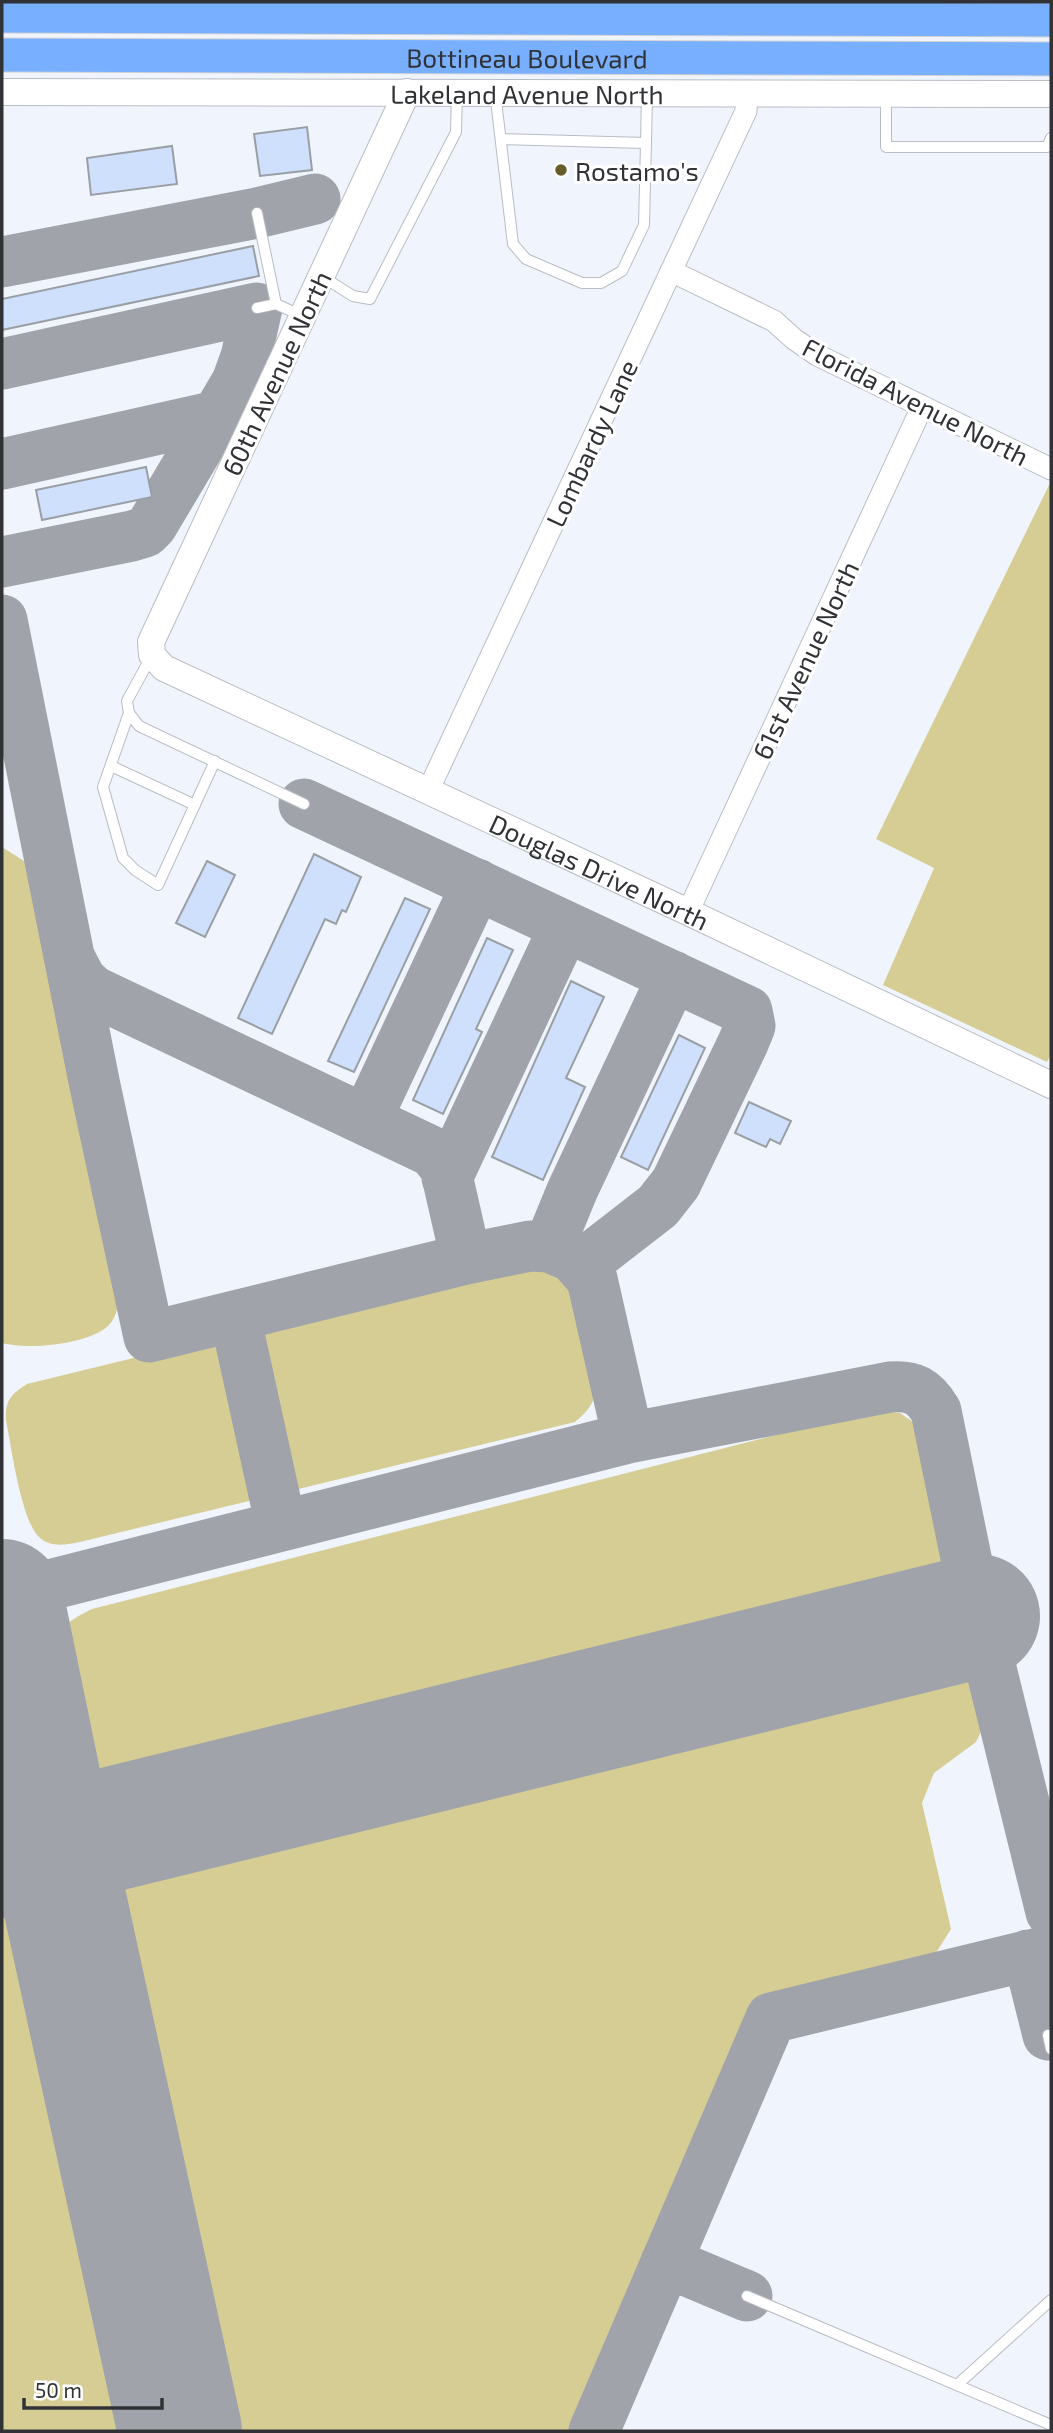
<svg xmlns="http://www.w3.org/2000/svg" width="1053" height="2433" font-family="'Exo 2',sans-serif">
<rect width="100%" height="100%" fill="#f0f5fd"/>
<path fill="#d6cd95" d="M1051,481V1054L1047,1062L883,985L934,868L876,839Z
M2,847L32,866L119,1296C118,1308 116,1318 108,1326C87,1345 28,1350 2,1343Z
M535,1260C552,1264 562,1269 574,1282C580,1308 602,1373 595,1396C591,1407 584,1415 575,1422L80,1542C66,1545 49,1548 38,1536C21,1518 11,1446 6,1420C5,1401 11,1394 27,1384Z
M885,1411L900,1413L913,1422L925,1440L947,1556L939,1578L931,1588L128,1790C103,1793 88,1787 78,1762C72,1733 48,1650 65,1627C72,1618 83,1614 92,1609L847,1417Z
M945,1660L975,1673L986,1721L976,1742L934,1773L922,1803L951,1929L934,1956L781,1994L747,2034L573,2431H218L115,1935C109,1885 120,1874 164,1855Z
M2,1719C7,1744 27,1799 2,1816Z
M2,1892C31,1899 36,1914 48,1939L150,2431H2Z"/>
<g fill="none" stroke-linecap="round" stroke-linejoin="round">
<path stroke="#a0a4aa" stroke-width="51" d="M2,262L257,213L315,199
M2,364L257,308L246,357L237,382L152,525L145,532L132,536L2,562
M2,464L217,416
M2,620L95,1086L149,1337L466,1259L530,1246L549,1247L573,1257L592,1279L628,1438
M304,804L747,1011L750,1026L743,1043L676,1183L658,1206L582,1265
M71,961L81,980L93,991L433,1152L445,1167L466,1259
M366,1120L477,884
M447,1178L565,926
M549,1247L572,1191L673,976
M235,1316L281,1526
M2,1597L628,1438L890,1387C913,1385 924,1391 936,1411L978,1616L1051,1912
M1028,1955L1048,2035
M666,2262L747,2296
M594,2431L771,2018L1051,1950"/>
<path stroke="#a0a4aa" stroke-width="124" d="M2,1601L52,1844L180,2431
M2,1856L978,1616"/>
</g>
<path fill="#cee0fb" stroke="#9a9fa5" stroke-width="2" d="M307,127L312,170L260,176L254,134Z
M172,146L177,184L91,195L87,158Z
M253,246L259,276L2,330V299Z
M146,467L152,497L42,520L36,490Z
M314,854L361,877L346,912L342,910L336,924L325,919L272,1034L238,1018Z
M207,861L235,875L205,937L176,923Z
M405,898L430,909L354,1072L328,1061Z
M487,938L513,950L476,1029L482,1032L443,1114L413,1100Z
M571,981L604,997L566,1078L585,1087L543,1180L492,1157Z
M679,1035L705,1048L648,1170L621,1157Z
M749,1102L791,1121L780,1144L770,1139L766,1147L735,1133Z"/>
<g fill="none" stroke-linecap="round" stroke-linejoin="round">
<defs>
<path id="service" d="M495,92L513,244L526,259L582,283H601L622,271L644,225L646,143
M886,94V147H1047L1051,138
M501,139L646,143L647,95
M257,213L276,304
M323,277L353,296L370,299L456,132L457,92
M257,308L276,304L302,316
M152,655L127,701L129,713L139,726L304,804
M129,713L103,787L123,858L135,870L158,885L215,761
M111,766L195,805
M1048,2035L1051,2049
M747,2296L1051,2425
M957,2385L1051,2300"/>
<path id="minor" d="M671,271L774,321L794,339L817,355L1051,469
M428,791L746,111L747,94
M688,912L922,407"/>
<g id="tertiary">
<path id="s1" d="M2,92L1051,94"/>
<path id="s2" d="M407,92L151,642L152,655L164,668L688,912L1051,1085"/>
</g>
<g id="trunk">
<path d="M2,16L1051,20"/>
<path id="s3" d="M2,55L1051,59"/>
</g>
</defs>
<use href="#service" stroke="#b8bdc4" stroke-width="12"/>
<use href="#minor" stroke="#b8bdc4" stroke-width="23"/>
<use href="#tertiary" stroke="#b8bdc4" stroke-width="28"/>
<use href="#trunk" stroke="#d1d2d3" stroke-width="35"/>
<use href="#service" stroke="#fff" stroke-width="10"/>
<use href="#minor" stroke="#fff" stroke-width="21"/>
<use href="#tertiary" stroke="#fff" stroke-width="26"/>
<use href="#trunk" stroke="#78afff" stroke-width="33"/>
</g>
<circle fill="#665d2a" stroke="#fff" stroke-width="2.5" cx="561" cy="170" r="7"/>
<g text-anchor="middle" dominant-baseline="central" stroke-width="6" stroke-linejoin="round" paint-order="stroke">
<g font-size="26" fill="#303235" stroke="#fff">
<text stroke="none"><textPath href="#s3" startOffset="525">Bottineau Boulevard</textPath></text>
<text stroke="none"><textPath href="#s1" startOffset="525">Lakeland Avenue North</textPath></text>
<text transform="translate(276 373) rotate(-65)">60th Avenue North</text>
<text transform="translate(916 401) rotate(27)">Florida Avenue North</text>
<text transform="translate(591 443) rotate(-65)">Lombardy Lane</text>
<text transform="translate(805 660) rotate(-65)">61st Avenue North</text>
<text stroke="none"><textPath href="#s2" startOffset="1118">Douglas Drive North</textPath></text>
</g>
<g font-size="26" fill="#303235" stroke="#fff" text-anchor="start">
<text x="575" y="170">Rostamo's</text>
</g>
</g>
<rect width="1053" height="2433" fill="none" stroke="#303235" stroke-width="7"/>
<path d="M24 2398v10h138v-10" fill="none" stroke="#303235" stroke-width="3.5"/>
<text x="35" y="2398" font-size="21" fill="#303235" stroke="#ffffff" stroke-width="5" paint-order="stroke">50 m</text>
</svg>
